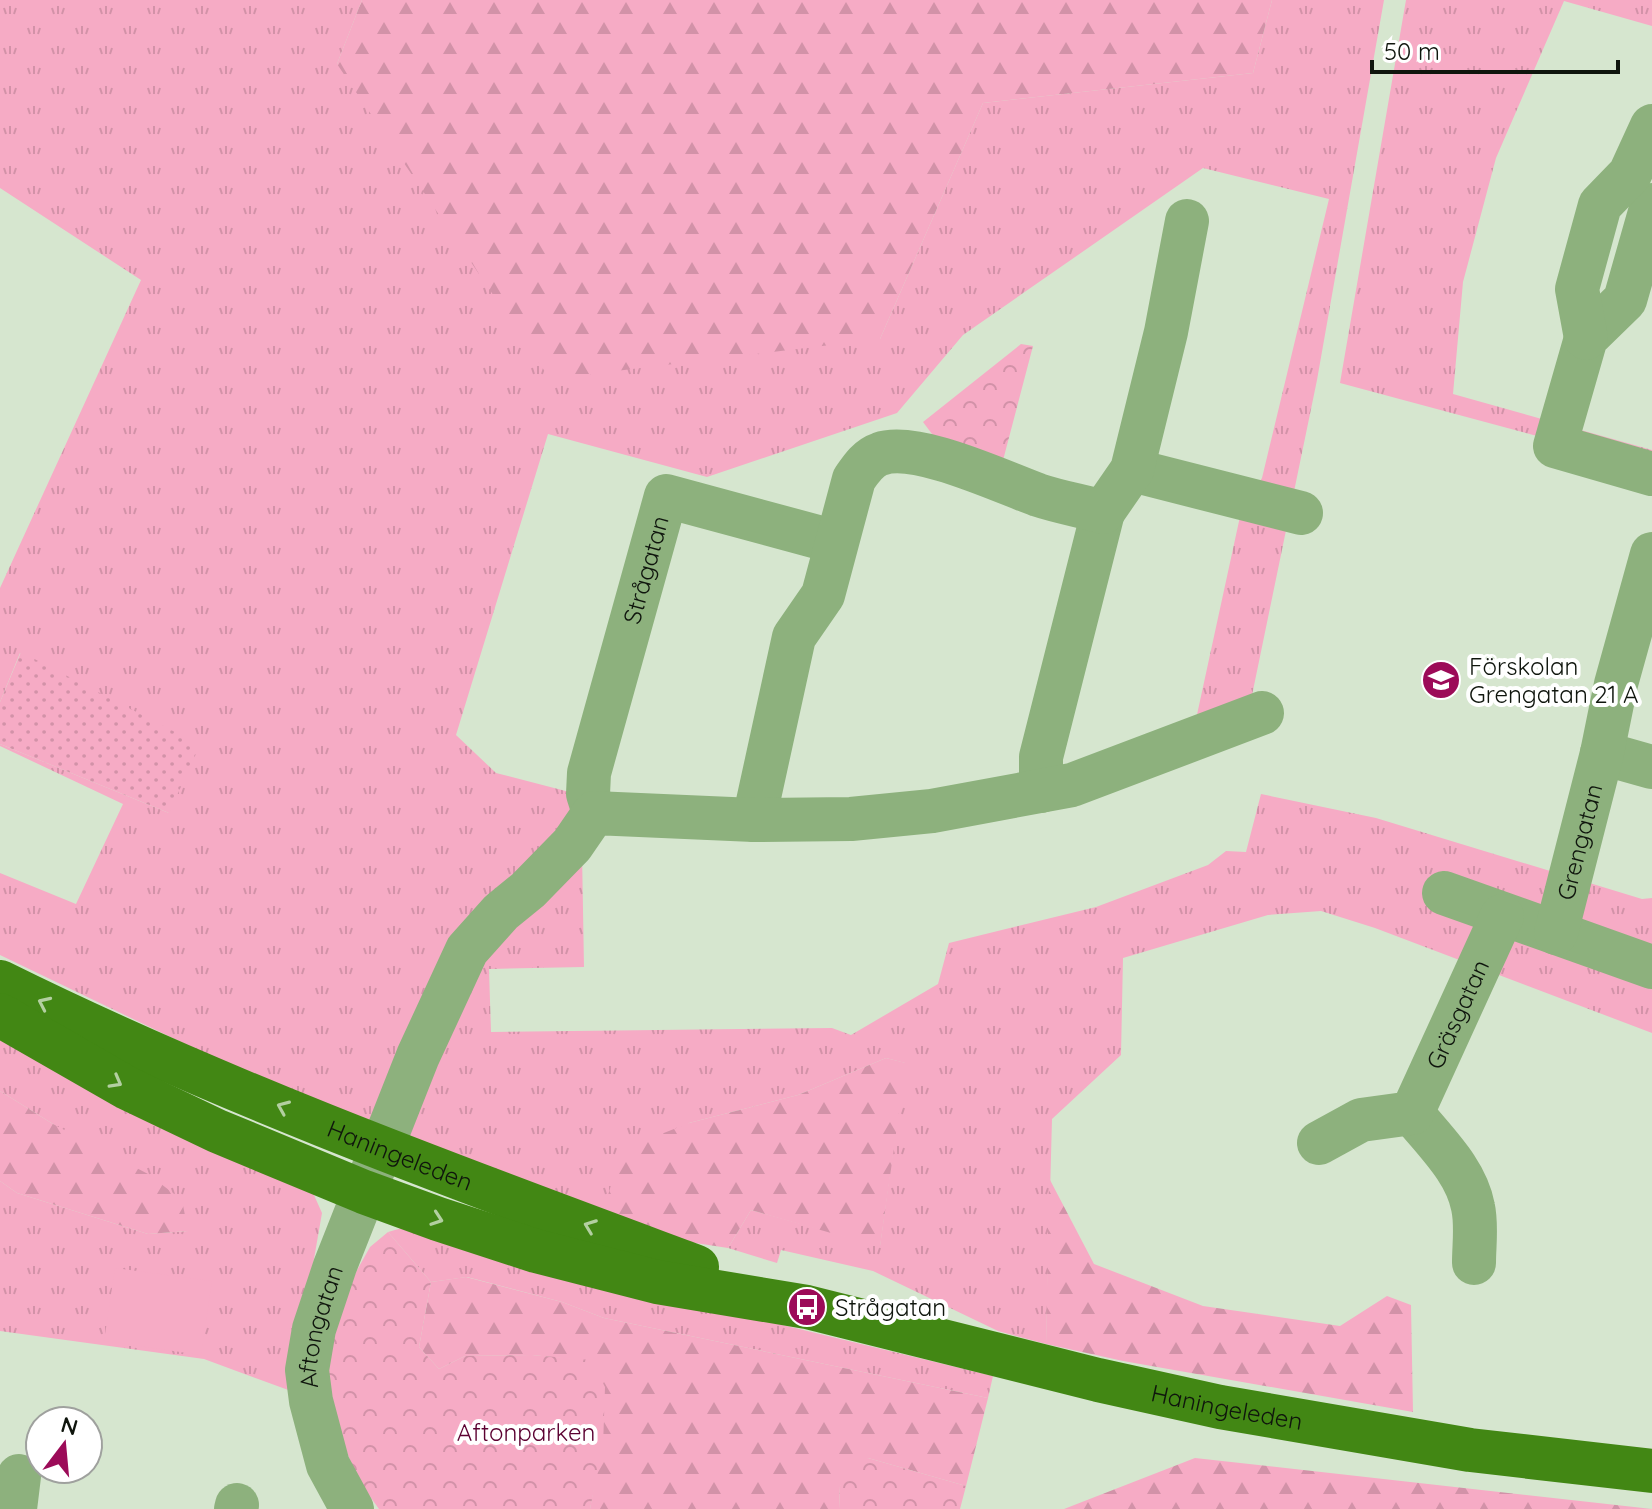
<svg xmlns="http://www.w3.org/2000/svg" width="1652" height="1509" font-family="Quicksand,sans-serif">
<defs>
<pattern id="grass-tufts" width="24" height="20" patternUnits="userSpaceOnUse" patternTransform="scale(2)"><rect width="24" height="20" fill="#f6abc5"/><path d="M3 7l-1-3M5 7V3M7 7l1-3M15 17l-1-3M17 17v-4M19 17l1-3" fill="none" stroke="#d292a8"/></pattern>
<pattern id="forest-firs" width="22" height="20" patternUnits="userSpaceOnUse" patternTransform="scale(2)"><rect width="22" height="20" fill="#f6abc5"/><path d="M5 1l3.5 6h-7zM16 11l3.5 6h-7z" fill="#d292a8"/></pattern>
<pattern id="park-crowns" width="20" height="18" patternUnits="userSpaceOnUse" patternTransform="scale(2)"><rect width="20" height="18" fill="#f6abc5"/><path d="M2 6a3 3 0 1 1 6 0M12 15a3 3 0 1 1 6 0" fill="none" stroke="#d292a8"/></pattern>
<pattern id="garden-dots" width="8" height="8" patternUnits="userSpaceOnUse" patternTransform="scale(2)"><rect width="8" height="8" fill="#f6abc5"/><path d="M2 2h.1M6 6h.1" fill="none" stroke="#d292a8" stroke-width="1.8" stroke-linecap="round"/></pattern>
</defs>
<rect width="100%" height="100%" fill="#d6e6cf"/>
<path fill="url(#grass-tufts)" d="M0,0H362L337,64L880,339L983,103L1253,73L1272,0H1384L1317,380L1250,705L1193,733L1241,512L1262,478L1329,199L1203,168L963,335L897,413L707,477L548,434L456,735L496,773L581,795L584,967L489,969L491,1032L832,1028L851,1035L938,984L949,943L1096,907L1208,865L1226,851L1246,852L1261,794L1376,818L1642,899L1652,898V1033L1375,928L1321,911L1268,915L1123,958L1121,1055L1052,1119L1046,1344L998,1331L873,1271L781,1250L777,1263L728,1248L751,1210L880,1246L905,1063L886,1058L798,1095L689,1123L603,1213L237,1069L0,955V873L76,904L123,804L0,746V744L169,813L20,653L0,702V588L141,280L0,188Z
M1406,0H1652V26L1564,1L1496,158L1463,282L1453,394L1652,450V467L1340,383Z
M0,1026L310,1186L322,1213L291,1391L204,1359L0,1331V1181L17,1193L148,1234L188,1231L53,1124L0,1091Z
M402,1228L639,1290L993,1376L988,1398L604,1318L562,1302L467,1277L431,1282L388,1232Z"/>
<path fill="url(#forest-firs)" d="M362,0H1272L1253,73L983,103L880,339L550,379L337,64Z
M886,1058L906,1063L880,1247L751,1210L728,1248L676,1240L603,1213L621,1150L689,1123L798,1095Z
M0,1091L53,1124L148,1174L182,1200L188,1231L148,1234L17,1193L0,1181Z
M1049,1178L1094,1264L1203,1306L1340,1326L1387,1296L1411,1305L1413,1412L1123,1361L1046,1344Z
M466,1277L562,1302L604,1318L988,1398L966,1486L868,1458L840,1486L839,1509H590L595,1481L591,1361L532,1355L465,1356L439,1369L419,1347L431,1282Z
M1195,1458L1652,1509H1064Z"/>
<path fill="url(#park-crowns)" d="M1021,344L1033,346L1001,468L944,450L923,422Z
M388,1232L431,1282L419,1347L439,1369L465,1356L532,1355L591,1360L605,1387L603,1447L590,1509H379L356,1477L330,1405L328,1337L356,1272L370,1247Z
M868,1458L966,1486L960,1509H839L840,1486L846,1463Z"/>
<path fill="url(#garden-dots)" d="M21,652L200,745L169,813L0,744V702Z"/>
<path fill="#f6abc5" d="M115,1268L212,1281L201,1355L104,1341Z"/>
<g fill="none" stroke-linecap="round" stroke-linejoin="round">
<g stroke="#8db17d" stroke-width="44">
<path d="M1652,205L1625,300L1586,338L1555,446L1652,474"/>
<path d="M1586,338L1577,289L1600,205L1630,174L1652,126"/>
<path d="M1132,470L1301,513"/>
<path d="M1602,753L1652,767"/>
<path d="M1041,791V757L1103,512"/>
<path id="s1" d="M594,813L588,794L589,773L666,496L836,542"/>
<path d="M754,820L794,637L823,595L854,479C861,469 868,458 880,454C916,441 1002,482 1038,495C1059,502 1082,506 1103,512L1132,470L1166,332L1187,221"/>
<path d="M1444,893L1652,967"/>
<path id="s2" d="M1556,933L1602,753L1616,684L1652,554"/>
<path d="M1412,1113C1435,1142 1466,1170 1473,1207C1477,1225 1474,1245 1474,1263"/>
<path id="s3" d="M1319,1143L1361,1120L1412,1113L1502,916"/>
<path d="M15,1509L19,1476"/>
<path d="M236,1509L237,1505"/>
<path id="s4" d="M352,1509L328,1465L311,1401L307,1370L314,1329L335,1266L418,1056L467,950L501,912L528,890L572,845L594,813L754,820L851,819L932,811L1072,785L1262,713"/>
</g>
<g stroke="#428714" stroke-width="44">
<path id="s5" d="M0,982C224,1093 463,1180 697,1267"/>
<path id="s6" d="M0,1015L127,1088L217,1131L364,1192L438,1219L536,1251L657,1282L807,1307L1098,1380L1220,1407L1470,1450L1652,1471"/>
</g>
</g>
<defs><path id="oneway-chevron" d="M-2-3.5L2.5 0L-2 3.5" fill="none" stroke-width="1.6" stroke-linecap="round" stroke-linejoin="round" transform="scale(2)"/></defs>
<g stroke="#b3cfa1">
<use href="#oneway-chevron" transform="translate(44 1003) rotate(-155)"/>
<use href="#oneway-chevron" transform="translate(116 1082) rotate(29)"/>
<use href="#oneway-chevron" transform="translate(283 1107) rotate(-157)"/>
<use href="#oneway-chevron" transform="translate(437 1219) rotate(19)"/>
<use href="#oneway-chevron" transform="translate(590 1226) rotate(-159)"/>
</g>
<defs>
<symbol id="school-disc" viewBox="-11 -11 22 22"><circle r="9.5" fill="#9c0b58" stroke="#fff"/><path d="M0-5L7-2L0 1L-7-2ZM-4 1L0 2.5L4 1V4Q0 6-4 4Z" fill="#fff"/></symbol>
<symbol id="bus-disc" viewBox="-11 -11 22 22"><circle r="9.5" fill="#9c0b58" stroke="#fff"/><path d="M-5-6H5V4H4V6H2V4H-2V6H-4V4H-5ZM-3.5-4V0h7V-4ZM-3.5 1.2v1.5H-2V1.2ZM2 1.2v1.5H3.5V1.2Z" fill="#fff"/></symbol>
</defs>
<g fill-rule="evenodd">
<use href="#school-disc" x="1419" y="658" width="44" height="44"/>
<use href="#bus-disc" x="785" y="1285" width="44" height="44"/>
</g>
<g text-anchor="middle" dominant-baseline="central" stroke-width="8" stroke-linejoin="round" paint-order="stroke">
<g font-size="24" fill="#0f150d" stroke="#fff">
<text stroke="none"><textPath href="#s1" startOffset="252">Strågatan</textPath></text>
<text stroke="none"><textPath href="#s2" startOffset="94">Grengatan</textPath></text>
<text stroke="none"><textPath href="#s3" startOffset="208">Gräsgatan</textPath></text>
<text stroke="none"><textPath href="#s5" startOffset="436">Haningeleden</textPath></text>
<text stroke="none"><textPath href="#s4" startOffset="192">Aftongatan</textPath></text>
<text stroke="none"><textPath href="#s6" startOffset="1296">Haningeleden</textPath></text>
</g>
<g font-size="24" fill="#0f150d" stroke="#fff" text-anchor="start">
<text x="1469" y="666">Förskolan<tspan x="1469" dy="28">Grengatan 21 A</tspan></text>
<text x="835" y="1307">Strågatan</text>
</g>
<g font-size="24" fill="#5b0131" stroke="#fff">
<text x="526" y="1432">Aftonparken</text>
</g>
</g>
<g transform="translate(64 1445) rotate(16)"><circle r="38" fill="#ffffff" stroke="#9fa19e" stroke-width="2"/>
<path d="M0-6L14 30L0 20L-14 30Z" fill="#9c0b58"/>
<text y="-12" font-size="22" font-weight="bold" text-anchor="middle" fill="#0f150d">N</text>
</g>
<path d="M1372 60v12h246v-12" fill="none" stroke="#0f150d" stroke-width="4"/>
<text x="1384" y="60" font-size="24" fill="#0f150d" stroke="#ffffff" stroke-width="6" paint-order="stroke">50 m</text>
</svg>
